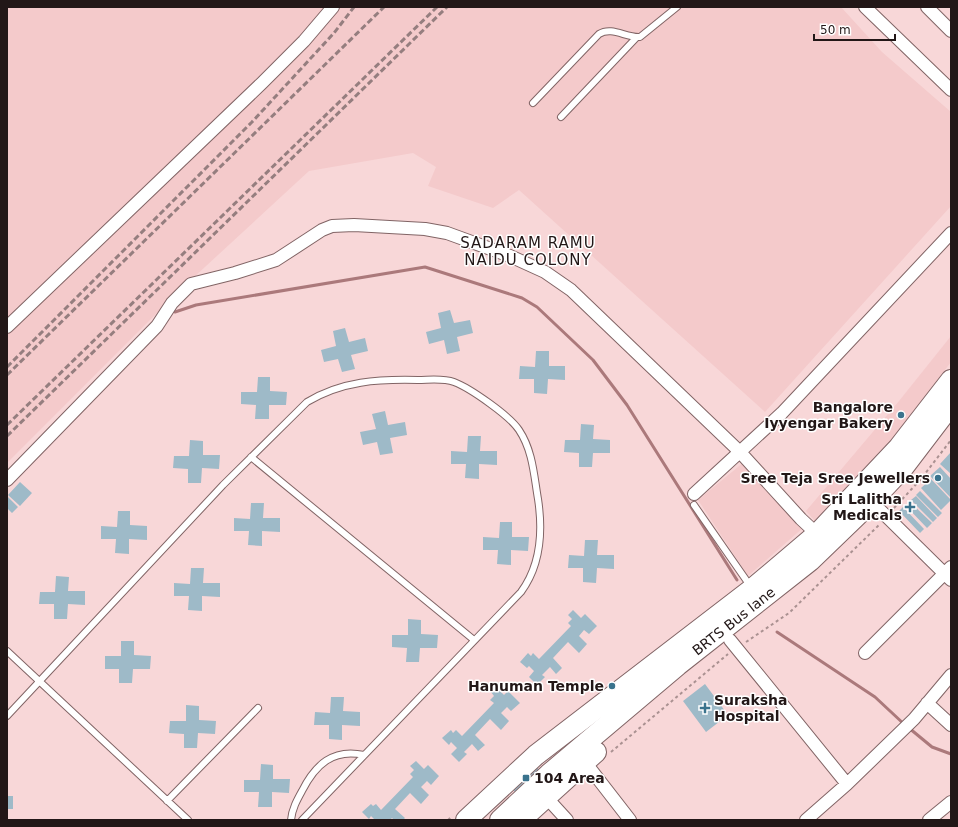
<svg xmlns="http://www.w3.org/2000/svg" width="958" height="827" font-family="'DejaVu Sans',sans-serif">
<rect width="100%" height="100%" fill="#f8d7d8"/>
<path fill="#f4cacb" d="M7,7H841L882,52L951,112V206L765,412L519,190L493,208L428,186L436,167L413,153L309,171L179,291L7,463Z
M951,336V362L885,448L815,521L806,511L899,401Z
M744,462L804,527L748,576L698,500Z"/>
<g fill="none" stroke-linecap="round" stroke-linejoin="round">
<path stroke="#ab797b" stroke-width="3" d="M175,312L196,305L425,267L522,298L537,307L593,360L627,405L737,580
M777,632L875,697L905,725
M909,728L932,747L951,754"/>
</g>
<path fill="#9ebac8" d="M450,310L454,323L470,320L473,333L457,337L460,351L447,354L444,340L429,344L426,332L441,328L438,313Z
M345,328L349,342L365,338L368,351L351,355L355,369L342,372L338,359L324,362L321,350L336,346L333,331Z
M536,351H549V366H565V380L548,379L547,394L534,393V379H519L520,366L535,367Z
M258,377H270V391L287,392L286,405H269V419H255L256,405L241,404V392H257Z
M385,411L388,425L405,422L407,435L390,438L393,453L380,455L377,442L363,445L360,432L376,429L372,414Z
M581,424L594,425L593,439L610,440V453H593L592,467H579V453L564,452L565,440H580Z
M468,436H481L480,451H497V465L479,464V479L465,478L466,464H451V451L467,452Z
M190,440L203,441V455H220L219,469L202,468L201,483H188V469L173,468L174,456H189Z
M951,452V474L940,464Z
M940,467L951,479V498L930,476Z
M931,479L951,500L941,510L921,488Z
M20,482L32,493L20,506L8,495Z
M920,491L942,513L938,517L916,495Z
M7,496L18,507L12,513L7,508Z
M916,496L937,518L933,522L911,500Z
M910,502L932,523L927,528L906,506Z
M251,503H264L263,518H280V532L262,531V546L248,545L249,531H234V518L250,519Z
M903,507L924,529L920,533L899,511Z
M118,511H130V525L147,526V540L129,539V554L115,553L116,539H101V526L117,527Z
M500,522H512V537H529L528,551L511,550V565L497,564L498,550H483V537L499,538Z
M585,540H598L597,555H614V569L597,568L596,583L583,582V568H568L569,555L584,556Z
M191,568H204L203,583H220V597L202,596V611L188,610L189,596H174V583L190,584Z
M56,576L69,577L68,591H85V605L68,604L67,619H54V604H39L40,592H55Z
M573,610L581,618L585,614L597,626L589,634L584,630L579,636L587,644L579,653L568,642L553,658L562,668L556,674L550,667L542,675L545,677L537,685L529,677L534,671L529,666L527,668L520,662L528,653L531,656L533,653L539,659L571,626L568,623L572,619L568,615Z
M408,619L421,620V634L438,635L437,648H420L419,662H406L407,648L392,647V635H408Z
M121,641H134V655L151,656L150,669H133L132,683H119V669H105V656H121Z
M705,684L728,715L706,732L683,701Z
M496,687L504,695L508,691L520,703L511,711L507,707L501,713L509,721L501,730L490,719L475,735L485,745L478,751L472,744L464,752L467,754L459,762L451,754L457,748L451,742L449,745L442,738L451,730L453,733L456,730L462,736L494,703L490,700L494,696L491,692Z
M331,697H344L343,711L360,712V726L342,725V740L329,739V725H314L315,712L330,713Z
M186,705L199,706V720L216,721L215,734L198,733L197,748H184V734L169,733L170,721H186Z
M416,761L424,769L428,765L439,776L431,785L427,781L421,787L429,795L421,804L410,793L395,809L405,818L403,820H394L392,818L390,820H375L371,816L369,819L362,812L371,804L373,806L376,804L381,810L413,777L410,774L414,770L410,766Z
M261,764L273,765V779H290L289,793L272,792V807H258L259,792H244V780H260Z
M536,766L540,771L515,792L511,787Z
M7,796H13V809H7Z"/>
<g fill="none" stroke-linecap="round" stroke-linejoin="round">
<defs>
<path id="lane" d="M533,103L599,34C612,26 626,38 640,37L677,7
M561,117L636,38
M251,457L474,640
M694,505L751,587
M7,651L188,820
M7,716L223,485L307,402C342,381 378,379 418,380C429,380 443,378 454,382C470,388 510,416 519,430C533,451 534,476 538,499C543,532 541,565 521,592L302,820
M167,801L258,708
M291,820C292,809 297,800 302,791C315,765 333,748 364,755"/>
<path id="street" d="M865,7L951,90
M927,7L951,31
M7,327L262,83L304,41L333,7
M7,480L157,326L172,303L191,284L235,273L276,260L322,230L332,226L354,225L425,229L447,233L510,256L545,272L571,290L739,451L801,519L817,534
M694,494L782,413L951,233
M880,510L951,580
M730,640L847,784
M865,653L951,567
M927,703L951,725
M585,762L630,820
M546,797L567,820
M806,820L847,784L914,719L951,675
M929,820L951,802"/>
<g id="primary">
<path d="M466,820L536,755L752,589L817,534L899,447L951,380"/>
<path id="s1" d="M500,820L549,774L678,665L810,561L866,507L903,468L951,405"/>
<path d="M521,820L596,752"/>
</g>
</defs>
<use href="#lane" stroke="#816465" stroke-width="8"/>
<use href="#street" stroke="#816465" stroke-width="14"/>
<use href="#primary" stroke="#816465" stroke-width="22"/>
<path stroke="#aa9191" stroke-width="2" stroke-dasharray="3 3" stroke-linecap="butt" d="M894,508L921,479L951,440
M746,642L789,613L879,525
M611,752L728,654
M448,820L451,817"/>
<use href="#lane" stroke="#fff" stroke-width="6"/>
<use href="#street" stroke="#fff" stroke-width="12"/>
<use href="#primary" stroke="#fff" stroke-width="20"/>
<path stroke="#957e7f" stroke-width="3" stroke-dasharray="6 3" stroke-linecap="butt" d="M7,367L252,122L334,33L354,7
M7,375L384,7
M7,425L437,7
M7,436L447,7"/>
</g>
<g fill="#3a738d" stroke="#fff" stroke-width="1.5">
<circle cx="901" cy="415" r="4"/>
<circle cx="938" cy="478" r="4"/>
<path d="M908 501h4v4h4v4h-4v4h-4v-4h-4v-4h4z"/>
<circle cx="612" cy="686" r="4"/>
<path d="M703 702h4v4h4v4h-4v4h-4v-4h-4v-4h4z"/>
<rect x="522" y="774" width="8" height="8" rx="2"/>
</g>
<g text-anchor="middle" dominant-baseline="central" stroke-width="3" stroke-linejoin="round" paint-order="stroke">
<g font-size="14" font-weight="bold" fill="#221717" stroke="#fff" text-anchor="end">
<text x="893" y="407">Bangalore<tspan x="893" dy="16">Iyyengar Bakery</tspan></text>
<text x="930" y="478">Sree Teja Sree Jewellers</text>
<text x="902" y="499">Sri Lalitha<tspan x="902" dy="16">Medicals</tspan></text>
<text x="604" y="686">Hanuman Temple</text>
<text x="714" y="700" text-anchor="start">Suraksha<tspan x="714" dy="16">Hospital</tspan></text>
<text x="534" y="778" text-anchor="start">104 Area</text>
</g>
<g font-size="14" fill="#221717" stroke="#fff">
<text stroke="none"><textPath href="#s1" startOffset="307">BRTS Bus lane</textPath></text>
</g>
<g font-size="15" letter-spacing="1" fill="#221717" stroke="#fff">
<text x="528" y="243">SADARAM RAMU<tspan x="528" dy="17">NAIDU COLONY</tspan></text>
</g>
</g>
<rect width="958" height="827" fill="none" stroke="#221717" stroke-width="16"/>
<path d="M814 34v6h81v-6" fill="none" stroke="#221717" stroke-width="2"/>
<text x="820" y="34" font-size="12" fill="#221717" stroke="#ffffff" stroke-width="3" paint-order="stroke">50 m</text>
</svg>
